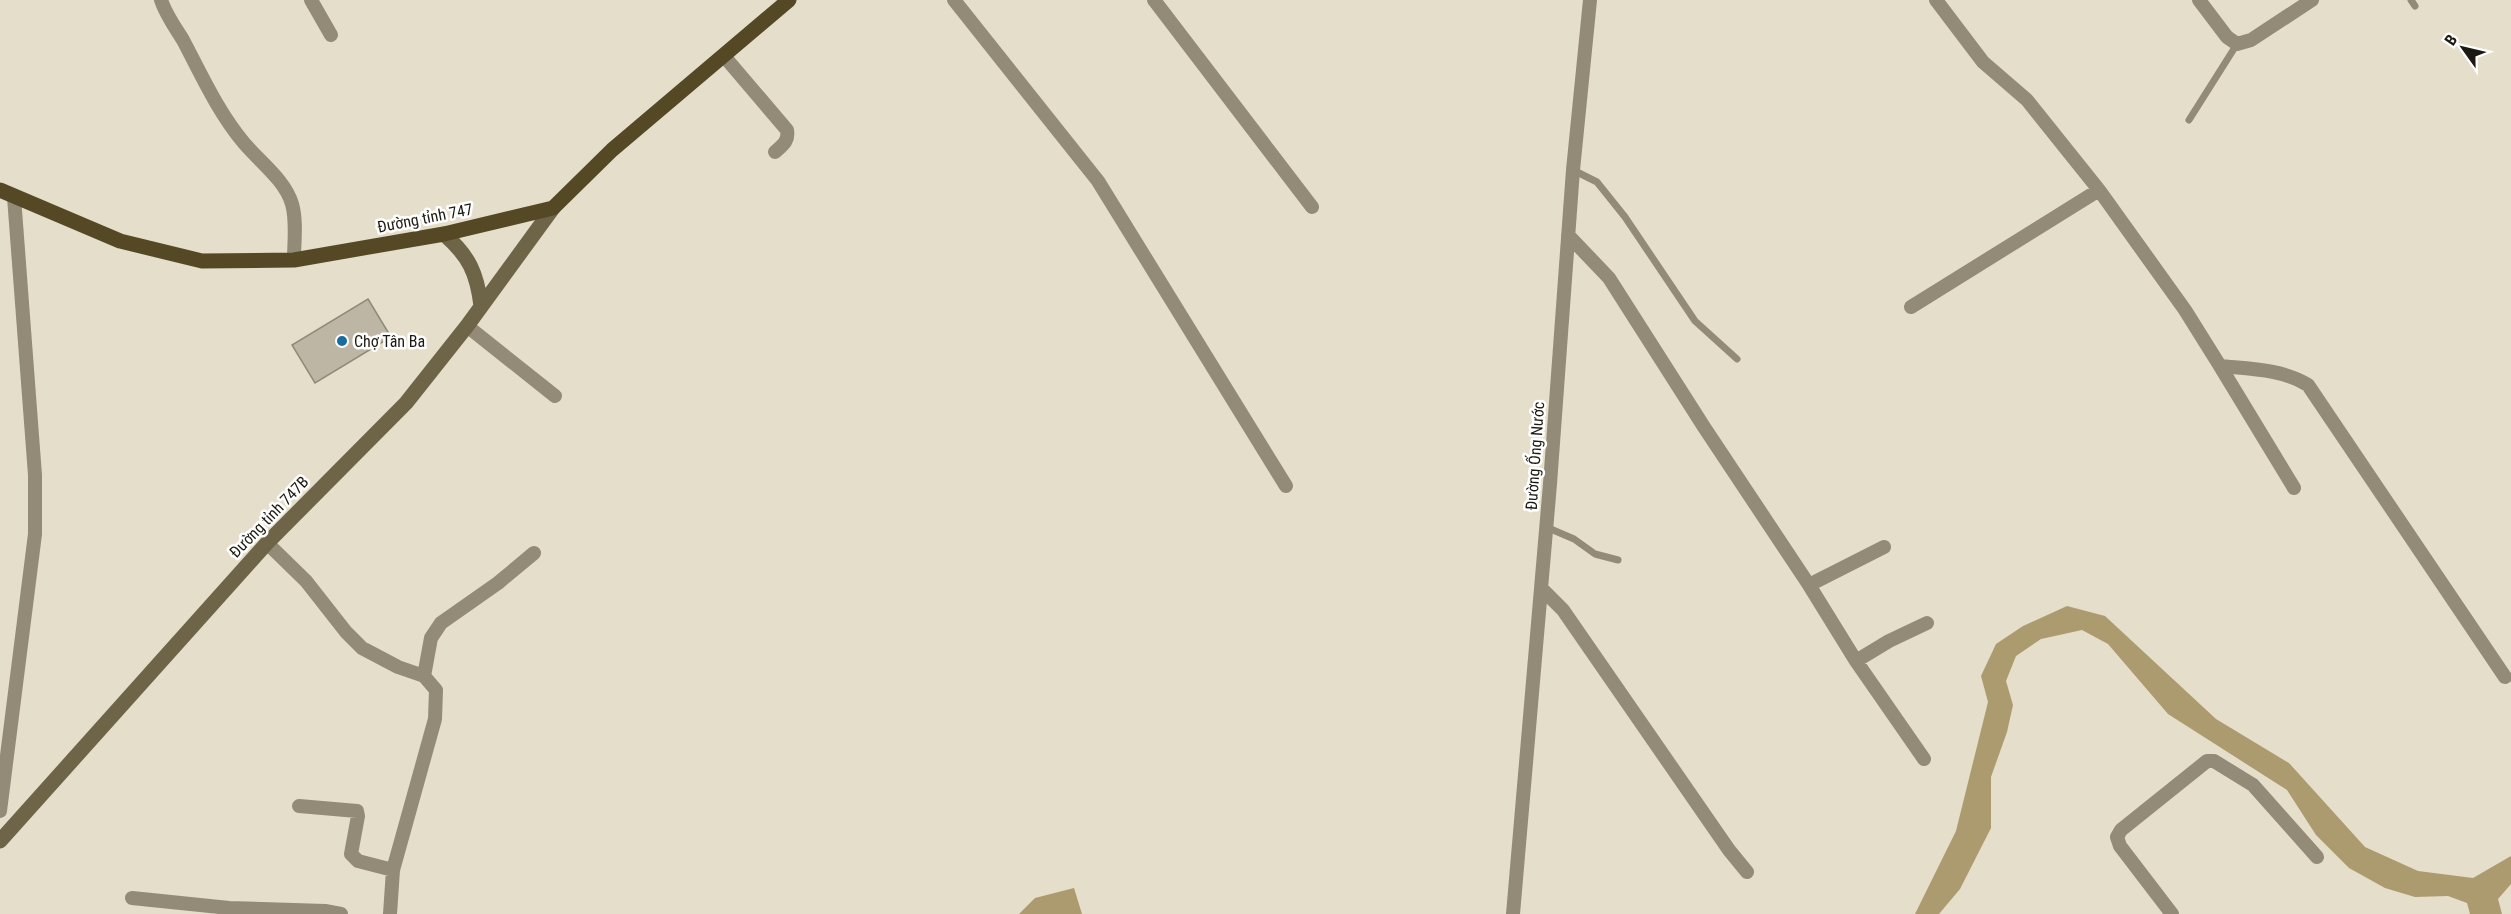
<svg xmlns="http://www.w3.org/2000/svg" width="2511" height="914" font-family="'Roboto Condensed',sans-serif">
<rect width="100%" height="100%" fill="#e5decb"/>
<path fill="#ac9b6e" d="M2067,606L2105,616L2216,719L2289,763L2365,847L2418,871L2473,878L2511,856V884L2498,899L2502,914H2470L2467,903L2448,896L2415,897L2385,888L2349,868L2316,835L2287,790L2168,714L2108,644L2082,630L2041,639L2016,656L2006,681L2013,705L2007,732L1991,777V828L1960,889L1939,914H1915L1956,831L1988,702L1981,676L1996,644L2023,626Z
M1074,888L1082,914H1019L1035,898Z"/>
<path fill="#bdb6a4" stroke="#908a78" stroke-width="1.5" d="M368,299L391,337L315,383L292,345Z"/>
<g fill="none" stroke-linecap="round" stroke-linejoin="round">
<path stroke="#938b78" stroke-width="7" d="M2411,0L2415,6
M2189,120L2237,44
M1573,170L1597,182L1625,217L1695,321L1737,359
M1546,527L1574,539L1595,554L1618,560"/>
<path stroke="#938b78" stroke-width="14" d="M161,0C166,15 175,27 183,40C202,76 218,112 244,143C260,162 285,180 292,204C297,221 294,242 294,260
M311,0L331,35
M954,0L1098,181L1286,486
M1154,0L1312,207
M1936,0L1983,62L2027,100L2099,190L2185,310L2220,366C2250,369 2282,369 2308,385L2505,677
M2199,0L2227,37L2237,44L2251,40L2312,0
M724,56L787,130C789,141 783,145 775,152
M1568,235L1609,278L1704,427L1809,585L1884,547
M1911,307L2099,190
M467,326L555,396
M2220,366L2294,488
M267,543L306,581L346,632L362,648L398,667L424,676L436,690L435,719L393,870L390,914
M1809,585L1856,661L1889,641L1927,623
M1541,588L1563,610L1729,850L1747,872
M1856,661L1924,759
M424,676L431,638L441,623L498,583L534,553
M299,806L357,811L358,816L351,854L358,861L393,870
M0,811L35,534V475L14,197
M132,898L229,908L325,911L341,914
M1513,914L1550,484L1573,170L1590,0
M2172,914L2120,846L2117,837L2121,830L2207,761H2214L2253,785L2317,857"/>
<path stroke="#6e6448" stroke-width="15" d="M444,234C469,256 477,273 481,306
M0,841L267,543L406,403L467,326L553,208"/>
<path stroke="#554825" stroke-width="15" d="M0,190L120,241L202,261L294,260L444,234L553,208L612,150L789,0"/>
</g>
<circle fill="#186d9e" stroke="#fff" stroke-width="2" cx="342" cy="341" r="6"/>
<g text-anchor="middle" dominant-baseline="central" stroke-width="5" stroke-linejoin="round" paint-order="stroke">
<g font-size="16" fill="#1c1912" stroke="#fff">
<text transform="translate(425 218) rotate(-11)">Đường tỉnh 747</text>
<text transform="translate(1535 456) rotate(-86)">Đường Ống Nước</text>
<text transform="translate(269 517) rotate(-46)">Đường tỉnh 747B</text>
</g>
<g font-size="16" fill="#1c1912" stroke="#fff" text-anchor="start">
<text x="354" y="341">Chợ Tân Ba</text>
</g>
</g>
<g transform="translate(2463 48) rotate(304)" stroke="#ffffff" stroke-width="4.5" paint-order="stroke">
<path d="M0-4.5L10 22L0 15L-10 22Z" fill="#1c1912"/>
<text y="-9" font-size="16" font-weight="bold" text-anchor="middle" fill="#1c1912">B</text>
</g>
</svg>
